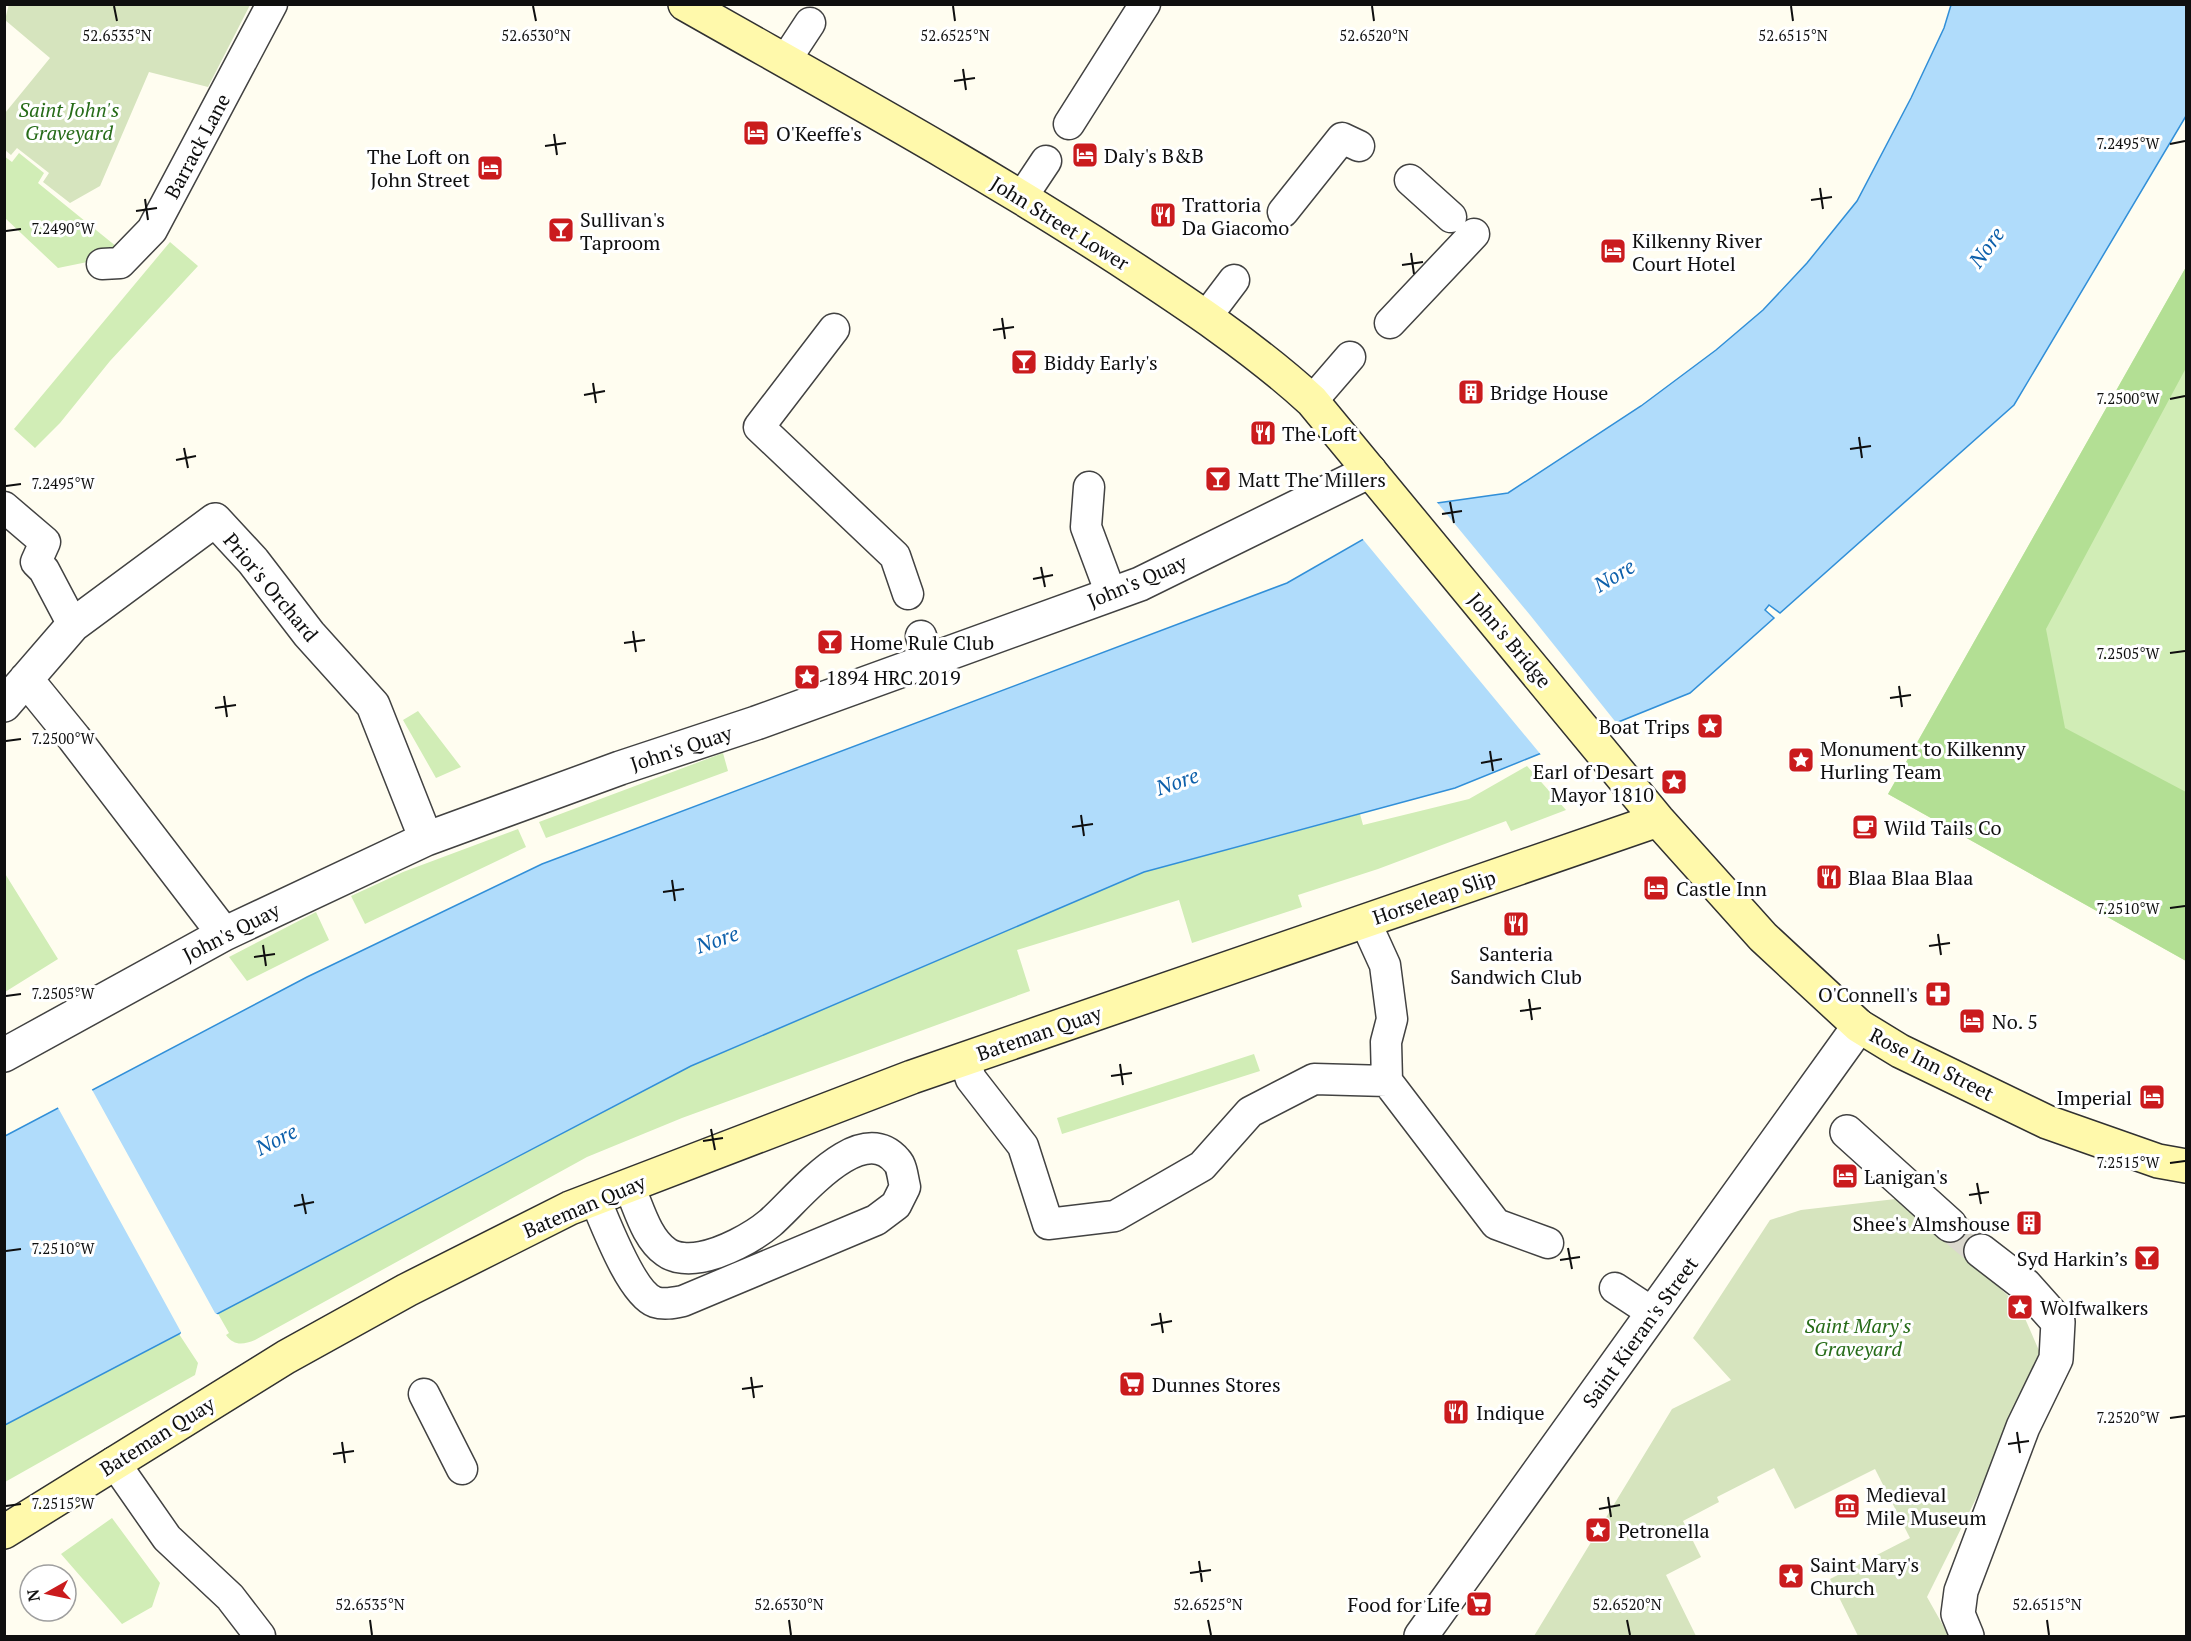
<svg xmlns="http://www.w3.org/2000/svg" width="2191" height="1641" font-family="'PT Serif',serif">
<rect width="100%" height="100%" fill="#fffdf0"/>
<path fill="#d1edb6" d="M19,153L44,173L38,183L117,247L107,258L58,268L5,218L4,156L12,162Z
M170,242L198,266L110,361L60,423L35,448L14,429Z
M2186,267V961L1888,794Z
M418,711L461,767L436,778L403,720Z
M723,753L728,771L546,838L539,822Z
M1527,766L1566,810L1511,831L1506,821L1378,869L1298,895L1302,907L1192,943L1179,900L1017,950L1030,991L682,1118L587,1157L255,1340C243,1345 234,1346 226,1335L229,1333L217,1312L691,1066L1144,872L1360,814L1363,825L1469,799Z
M518,829L526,847L365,924L351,896L403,872Z
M4,872L58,959L5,992H4Z
M316,912L329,940L247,981L229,957Z
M1254,1054L1260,1071L1062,1134L1057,1118Z
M179,1334L198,1363L195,1375L5,1482V1425Z
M112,1518L160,1583L152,1607L122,1624L61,1554Z"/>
<path fill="#b3df94" d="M2186,267V368L2046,629L2065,728L2186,792V961L1888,794Z"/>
<path fill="#d6e4be" d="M9,4H250V5L208,87L149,72L100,186L70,203L43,182L49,173L17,148L11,155L5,150V113L50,58L5,20Z
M1904,1198L2020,1307L2044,1362L1927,1597L1949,1636H1858L1830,1579L1910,1538L1875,1469L1795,1509L1774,1468L1717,1497L1719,1502L1683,1521L1701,1557L1666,1575L1696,1636H1534L1672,1409L1731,1380L1693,1338L1770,1220L1801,1210Z"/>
<path fill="#b0dcfb" stroke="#318fd8" stroke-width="1.5" d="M1951,5H2186V116L2014,405L1780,613L1769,605L1765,610L1774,618L1690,693L1455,788L1144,872L691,1066L5,1425V1136L307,977L542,864L1287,583L1423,505L1508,493L1641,406L1716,350L1763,310L1807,263L1857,201L1911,98L1944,28Z"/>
<path fill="#fffdf0" d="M1435,500L1530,615L1618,725L1542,756L1361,537L1422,502Z
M90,1086L215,1313L219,1315L180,1336L181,1332L56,1104Z"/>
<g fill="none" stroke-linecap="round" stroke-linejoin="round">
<path stroke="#dbd9ce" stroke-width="33" stroke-dasharray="33 16" stroke-linecap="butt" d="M1950,1225L1981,1251"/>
<defs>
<path id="lane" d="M785,61L810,23
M1069,124L1145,4
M1410,180L1451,217
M1022,197L1046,161
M1283,212L1342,138L1359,146
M102,264L120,263L152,230L272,4
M1206,317L1234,280
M1390,323L1474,234
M834,329L759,427L895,556L908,594
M1312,401L1350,357
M1089,487L1086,527L1111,594
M4,507L45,542L36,562L44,570L73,625
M921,636L929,660
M1365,921L1385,965L1392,1019L1386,1042L1387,1081
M964,1059L971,1079L1023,1146L1048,1224L1115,1216L1202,1166L1250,1112L1314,1079L1387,1081L1496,1224L1548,1243
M595,1199C605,1222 631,1293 655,1302C664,1305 673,1303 683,1301L876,1220L896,1205L905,1187C903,1179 902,1166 897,1161C860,1117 797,1200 770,1223C752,1238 723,1253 701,1257C690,1259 675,1259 666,1252C646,1238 639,1208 629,1186
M1615,1288L1653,1313
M424,1394L462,1469
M114,1462L167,1538L230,1597L260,1636"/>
<path id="street" d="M26,679L74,738L224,934
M4,705L73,625L215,520L253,561L309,634L373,705L426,839
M4,1055L224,934L426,839L620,768L756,723L1140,584L1370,471
M1847,1132L1950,1225
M1421,1636L1859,1026
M1967,1636L1958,1614L1961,1591L2023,1427L2056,1359L2058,1322L2025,1285L1981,1251"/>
<path id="secondary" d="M685,4C831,87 978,167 1119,259C1186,303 1253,347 1312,401L1658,820L1763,937L1859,1026L1900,1051L2047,1122L2158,1161L2186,1166
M4,1532L286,1357L407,1290L570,1208L912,1077L1658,820"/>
</defs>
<use href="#lane" stroke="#424242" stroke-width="33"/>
<use href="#street" stroke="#424242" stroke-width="36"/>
<use href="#secondary" stroke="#313131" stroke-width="36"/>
<use href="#lane" stroke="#fff" stroke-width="30"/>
<use href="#street" stroke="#fff" stroke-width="33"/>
<use href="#secondary" stroke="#fff9ab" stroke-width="33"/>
</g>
<path fill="none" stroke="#0f0f0f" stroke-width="2" d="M114,6L117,21M533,6L536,21M953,6L955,21M1372,6L1374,21M1791,6L1793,21M963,69L966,90M954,81L975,78M554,134L557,155M2170,144L2185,141M545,146L566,143M1820,188L1823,209M145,199L148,220M1811,200L1832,197M136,211L157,208M6,231L21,229M1411,253L1414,274M1402,265L1423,262M1002,318L1005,339M993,330L1014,327M593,383L596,403M584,395L605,391M2170,399L2185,396M1859,437L1862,458M184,448L188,468M1850,449L1871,446M176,460L196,456M6,486L21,484M1450,502L1454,523M1442,514L1462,511M1041,567L1045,587M1033,579L1053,575M633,631L636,652M624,643L645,640M2170,653L2185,651M1899,686L1902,707M224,696L227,717M1890,698L1911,695M215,708L236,705M6,741L21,739M1490,751L1493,771M1481,763L1502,759M1081,815L1084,836M1072,827L1093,824M672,880L675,901M663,892L684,889M2170,908L2185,906M1938,934L1941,955M263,945L266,966M1929,946L1950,943M254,957L275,954M6,996L21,994M1529,999L1532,1020M1520,1011L1541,1008M1120,1064L1123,1085M1111,1076L1132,1073M711,1129L715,1150M703,1141L723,1138M2170,1163L2185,1161M1977,1183L1981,1204M302,1194L306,1214M1969,1195L1989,1192M294,1206L314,1202M1568,1248L1572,1269M6,1251L21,1249M1560,1260L1580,1257M1160,1313L1163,1333M1151,1325L1172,1321M751,1377L754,1398M742,1389L763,1386M2170,1418L2185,1416M2017,1432L2020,1453M342,1442L345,1463M2008,1444L2029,1441M333,1454L354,1451M1608,1497L1611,1517M6,1506L21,1504M1599,1509L1620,1505M1199,1561L1202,1582M1190,1573L1211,1570M370,1620L372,1635M789,1620L791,1635M1208,1620L1211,1635M1627,1620L1630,1635M2047,1620L2049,1635"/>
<defs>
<symbol id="hotel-square" viewBox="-11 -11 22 22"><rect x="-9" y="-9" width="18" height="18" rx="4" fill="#ca1b1d" stroke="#fff"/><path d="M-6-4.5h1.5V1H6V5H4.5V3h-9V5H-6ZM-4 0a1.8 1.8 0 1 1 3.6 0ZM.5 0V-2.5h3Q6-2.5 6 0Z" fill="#fff"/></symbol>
<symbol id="restaurant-square" viewBox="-11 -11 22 22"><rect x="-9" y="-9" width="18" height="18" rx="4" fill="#ca1b1d" stroke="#fff"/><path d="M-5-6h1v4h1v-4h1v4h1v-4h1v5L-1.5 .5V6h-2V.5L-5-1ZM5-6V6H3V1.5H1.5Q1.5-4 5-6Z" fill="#fff"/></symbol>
<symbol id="bar-square" viewBox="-11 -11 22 22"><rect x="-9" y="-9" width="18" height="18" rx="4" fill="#ca1b1d" stroke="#fff"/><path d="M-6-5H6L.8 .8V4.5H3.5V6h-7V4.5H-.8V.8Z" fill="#fff"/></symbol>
<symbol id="building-square" viewBox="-11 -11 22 22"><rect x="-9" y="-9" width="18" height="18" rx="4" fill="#ca1b1d" stroke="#fff"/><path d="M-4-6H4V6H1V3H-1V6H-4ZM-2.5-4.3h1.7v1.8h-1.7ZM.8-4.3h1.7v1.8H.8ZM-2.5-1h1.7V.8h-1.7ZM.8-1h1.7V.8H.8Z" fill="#fff"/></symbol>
<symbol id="sight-square" viewBox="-11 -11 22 22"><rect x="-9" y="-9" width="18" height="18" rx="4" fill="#ca1b1d" stroke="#fff"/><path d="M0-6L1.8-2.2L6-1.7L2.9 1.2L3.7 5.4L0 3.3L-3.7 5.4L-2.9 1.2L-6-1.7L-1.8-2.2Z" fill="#fff"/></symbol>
<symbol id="cafe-square" viewBox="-11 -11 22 22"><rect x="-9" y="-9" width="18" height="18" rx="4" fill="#ca1b1d" stroke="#fff"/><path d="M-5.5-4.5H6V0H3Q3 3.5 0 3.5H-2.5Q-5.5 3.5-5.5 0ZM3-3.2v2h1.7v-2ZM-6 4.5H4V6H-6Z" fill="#fff"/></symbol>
<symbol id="pharmacy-square" viewBox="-11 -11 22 22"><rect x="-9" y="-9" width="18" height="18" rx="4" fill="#ca1b1d" stroke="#fff"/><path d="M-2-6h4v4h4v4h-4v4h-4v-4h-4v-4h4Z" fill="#fff"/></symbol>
<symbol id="supermarket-square" viewBox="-11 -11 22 22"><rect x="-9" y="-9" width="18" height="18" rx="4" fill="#ca1b1d" stroke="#fff"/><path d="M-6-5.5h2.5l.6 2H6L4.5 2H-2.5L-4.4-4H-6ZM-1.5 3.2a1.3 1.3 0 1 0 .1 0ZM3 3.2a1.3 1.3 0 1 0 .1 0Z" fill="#fff"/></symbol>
<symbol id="museum-square" viewBox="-11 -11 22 22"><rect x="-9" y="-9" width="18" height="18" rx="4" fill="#ca1b1d" stroke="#fff"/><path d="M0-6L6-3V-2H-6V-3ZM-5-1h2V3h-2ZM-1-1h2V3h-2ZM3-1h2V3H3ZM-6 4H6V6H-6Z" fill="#fff"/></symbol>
</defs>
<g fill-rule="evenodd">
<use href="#hotel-square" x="741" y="118" width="30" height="30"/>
<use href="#hotel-square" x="1070" y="140" width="30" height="30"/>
<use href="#hotel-square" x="475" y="153" width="30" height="30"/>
<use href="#restaurant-square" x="1148" y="200" width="30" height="30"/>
<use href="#bar-square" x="546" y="215" width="30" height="30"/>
<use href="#hotel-square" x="1598" y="236" width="30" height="30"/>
<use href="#bar-square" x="1009" y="347" width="30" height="30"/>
<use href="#building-square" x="1456" y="377" width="30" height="30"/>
<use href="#restaurant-square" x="1248" y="418" width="30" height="30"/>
<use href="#bar-square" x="1203" y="464" width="30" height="30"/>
<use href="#bar-square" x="815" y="627" width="30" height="30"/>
<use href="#sight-square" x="792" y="662" width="30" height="30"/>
<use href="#sight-square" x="1695" y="711" width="30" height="30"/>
<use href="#sight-square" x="1786" y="745" width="30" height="30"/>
<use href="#sight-square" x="1659" y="767" width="30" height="30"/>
<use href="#cafe-square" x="1850" y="812" width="30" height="30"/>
<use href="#restaurant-square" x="1814" y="862" width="30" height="30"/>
<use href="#hotel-square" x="1641" y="873" width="30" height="30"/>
<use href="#restaurant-square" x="1501" y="909" width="30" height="30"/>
<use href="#pharmacy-square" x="1923" y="979" width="30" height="30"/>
<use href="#hotel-square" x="1957" y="1006" width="30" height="30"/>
<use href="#hotel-square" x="2137" y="1082" width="30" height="30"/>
<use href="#hotel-square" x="1830" y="1161" width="30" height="30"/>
<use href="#building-square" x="2014" y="1208" width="30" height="30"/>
<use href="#bar-square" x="2132" y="1243" width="30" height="30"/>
<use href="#sight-square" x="2005" y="1292" width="30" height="30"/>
<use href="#supermarket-square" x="1117" y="1369" width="30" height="30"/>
<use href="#restaurant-square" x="1441" y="1397" width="30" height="30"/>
<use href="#museum-square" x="1832" y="1491" width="30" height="30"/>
<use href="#sight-square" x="1583" y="1515" width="30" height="30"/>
<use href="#sight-square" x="1776" y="1561" width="30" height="30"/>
<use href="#supermarket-square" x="1464" y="1589" width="30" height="30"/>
</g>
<g text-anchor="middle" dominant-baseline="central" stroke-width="6" stroke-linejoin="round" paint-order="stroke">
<g font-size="20" font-style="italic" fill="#276c19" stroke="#fff">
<text x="69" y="109">Saint John's<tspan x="69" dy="23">Graveyard</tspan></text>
<text x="1858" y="1325">Saint Mary's<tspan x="1858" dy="23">Graveyard</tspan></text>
</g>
<g font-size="20" fill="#0f0f0f" stroke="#fff" text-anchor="start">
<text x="776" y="133">O'Keeffe's</text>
<text x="1104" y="155">Daly's B&amp;B</text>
<text x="470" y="156" text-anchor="end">The Loft on<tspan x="470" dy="23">John Street</tspan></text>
<text x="1182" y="204">Trattoria<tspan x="1182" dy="23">Da Giacomo</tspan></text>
<text x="580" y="219">Sullivan's<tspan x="580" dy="23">Taproom</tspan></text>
<text x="1632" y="240">Kilkenny River<tspan x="1632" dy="23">Court Hotel</tspan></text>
<text x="1044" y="362">Biddy Early's</text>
<text x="1490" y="392">Bridge House</text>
<text x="1282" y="433">The Loft</text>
<text x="1238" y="479">Matt The Millers</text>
<text x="850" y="642">Home Rule Club</text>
<text x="826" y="677">1894 HRC 2019</text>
<text x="1690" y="726" text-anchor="end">Boat Trips</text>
<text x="1820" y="748">Monument to Kilkenny<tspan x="1820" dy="23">Hurling Team</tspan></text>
<text x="1654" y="771" text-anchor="end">Earl of Desart<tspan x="1654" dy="23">Mayor 1810</tspan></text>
<text x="1884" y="827">Wild Tails Co</text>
<text x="1848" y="877">Blaa Blaa Blaa</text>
<text x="1676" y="888">Castle Inn</text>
<text x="1516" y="953" text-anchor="middle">Santeria<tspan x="1516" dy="23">Sandwich Club</tspan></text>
<text x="1918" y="994" text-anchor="end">O'Connell's</text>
<text x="1992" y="1021">No. 5</text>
<text x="2132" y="1097" text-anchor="end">Imperial</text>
<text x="1864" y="1176">Lanigan's</text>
<text x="2010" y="1223" text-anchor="end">Shee's Almshouse</text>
<text x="2128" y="1258" text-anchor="end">Syd Harkin’s</text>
<text x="2040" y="1307">Wolfwalkers</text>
<text x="1152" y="1384">Dunnes Stores</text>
<text x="1476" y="1412">Indique</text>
<text x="1866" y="1494">Medieval<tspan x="1866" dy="23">Mile Museum</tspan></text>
<text x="1618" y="1530">Petronella</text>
<text x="1810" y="1564">Saint Mary's<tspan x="1810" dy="23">Church</tspan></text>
<text x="1460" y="1604" text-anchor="end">Food for Life</text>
</g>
<g font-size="20" fill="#0f0f0f" stroke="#fff">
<text transform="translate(197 146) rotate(-62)">Barrack Lane</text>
<text transform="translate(1060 223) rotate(32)">John Street Lower</text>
<text transform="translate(1137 581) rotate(-23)">John's Quay</text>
<text transform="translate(271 587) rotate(50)">Prior's Orchard</text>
<text transform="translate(1510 640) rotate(50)">John's Bridge</text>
<text transform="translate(681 748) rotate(-18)">John's Quay</text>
<text transform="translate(1434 897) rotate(-19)">Horseleap Slip</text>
<text transform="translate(231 932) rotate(-27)">John's Quay</text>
<text transform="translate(1039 1033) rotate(-19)">Bateman Quay</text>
<text transform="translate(1932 1064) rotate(27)">Rose Inn Street</text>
<text transform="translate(584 1206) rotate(-23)">Bateman Quay</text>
<text transform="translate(1640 1332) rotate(-54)">Saint Kieran's Street</text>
<text transform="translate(157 1436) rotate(-32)">Bateman Quay</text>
</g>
<g font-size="21" font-style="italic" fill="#0d60ab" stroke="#fff">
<text transform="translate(1986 247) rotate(-54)">Nore</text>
<text transform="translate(1614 575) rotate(-31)">Nore</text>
<text transform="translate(1177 781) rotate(-19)">Nore</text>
<text transform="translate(717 939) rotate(-19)">Nore</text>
<text transform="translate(276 1139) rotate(-27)">Nore</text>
</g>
</g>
<g font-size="15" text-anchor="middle" fill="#0f0f0f" stroke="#fff" stroke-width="6" stroke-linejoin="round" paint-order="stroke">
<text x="117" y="41">52.6535°N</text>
<text x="536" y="41">52.6530°N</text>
<text x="955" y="41">52.6525°N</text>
<text x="1374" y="41">52.6520°N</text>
<text x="1793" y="41">52.6515°N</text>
<text x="2128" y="149">7.2495°W</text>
<text x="63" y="234">7.2490°W</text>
<text x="2128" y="404">7.2500°W</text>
<text x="63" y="489">7.2495°W</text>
<text x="2128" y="659">7.2505°W</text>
<text x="63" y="744">7.2500°W</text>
<text x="2128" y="914">7.2510°W</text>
<text x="63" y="999">7.2505°W</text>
<text x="2128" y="1168">7.2515°W</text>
<text x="63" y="1254">7.2510°W</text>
<text x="2128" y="1423">7.2520°W</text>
<text x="63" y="1509">7.2515°W</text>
<text x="370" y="1610">52.6535°N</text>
<text x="789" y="1610">52.6530°N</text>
<text x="1208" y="1610">52.6525°N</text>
<text x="1627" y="1610">52.6520°N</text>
<text x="2047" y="1610">52.6515°N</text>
</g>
<rect width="2191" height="1641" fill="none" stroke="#0f0f0f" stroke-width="12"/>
<g transform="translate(48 1593) rotate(261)"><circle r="28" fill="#ffffff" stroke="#9f9f9f" stroke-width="1.5"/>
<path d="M0-4.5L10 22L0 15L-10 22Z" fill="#ca1b1d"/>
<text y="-9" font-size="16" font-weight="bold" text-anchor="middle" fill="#0f0f0f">N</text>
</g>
</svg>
